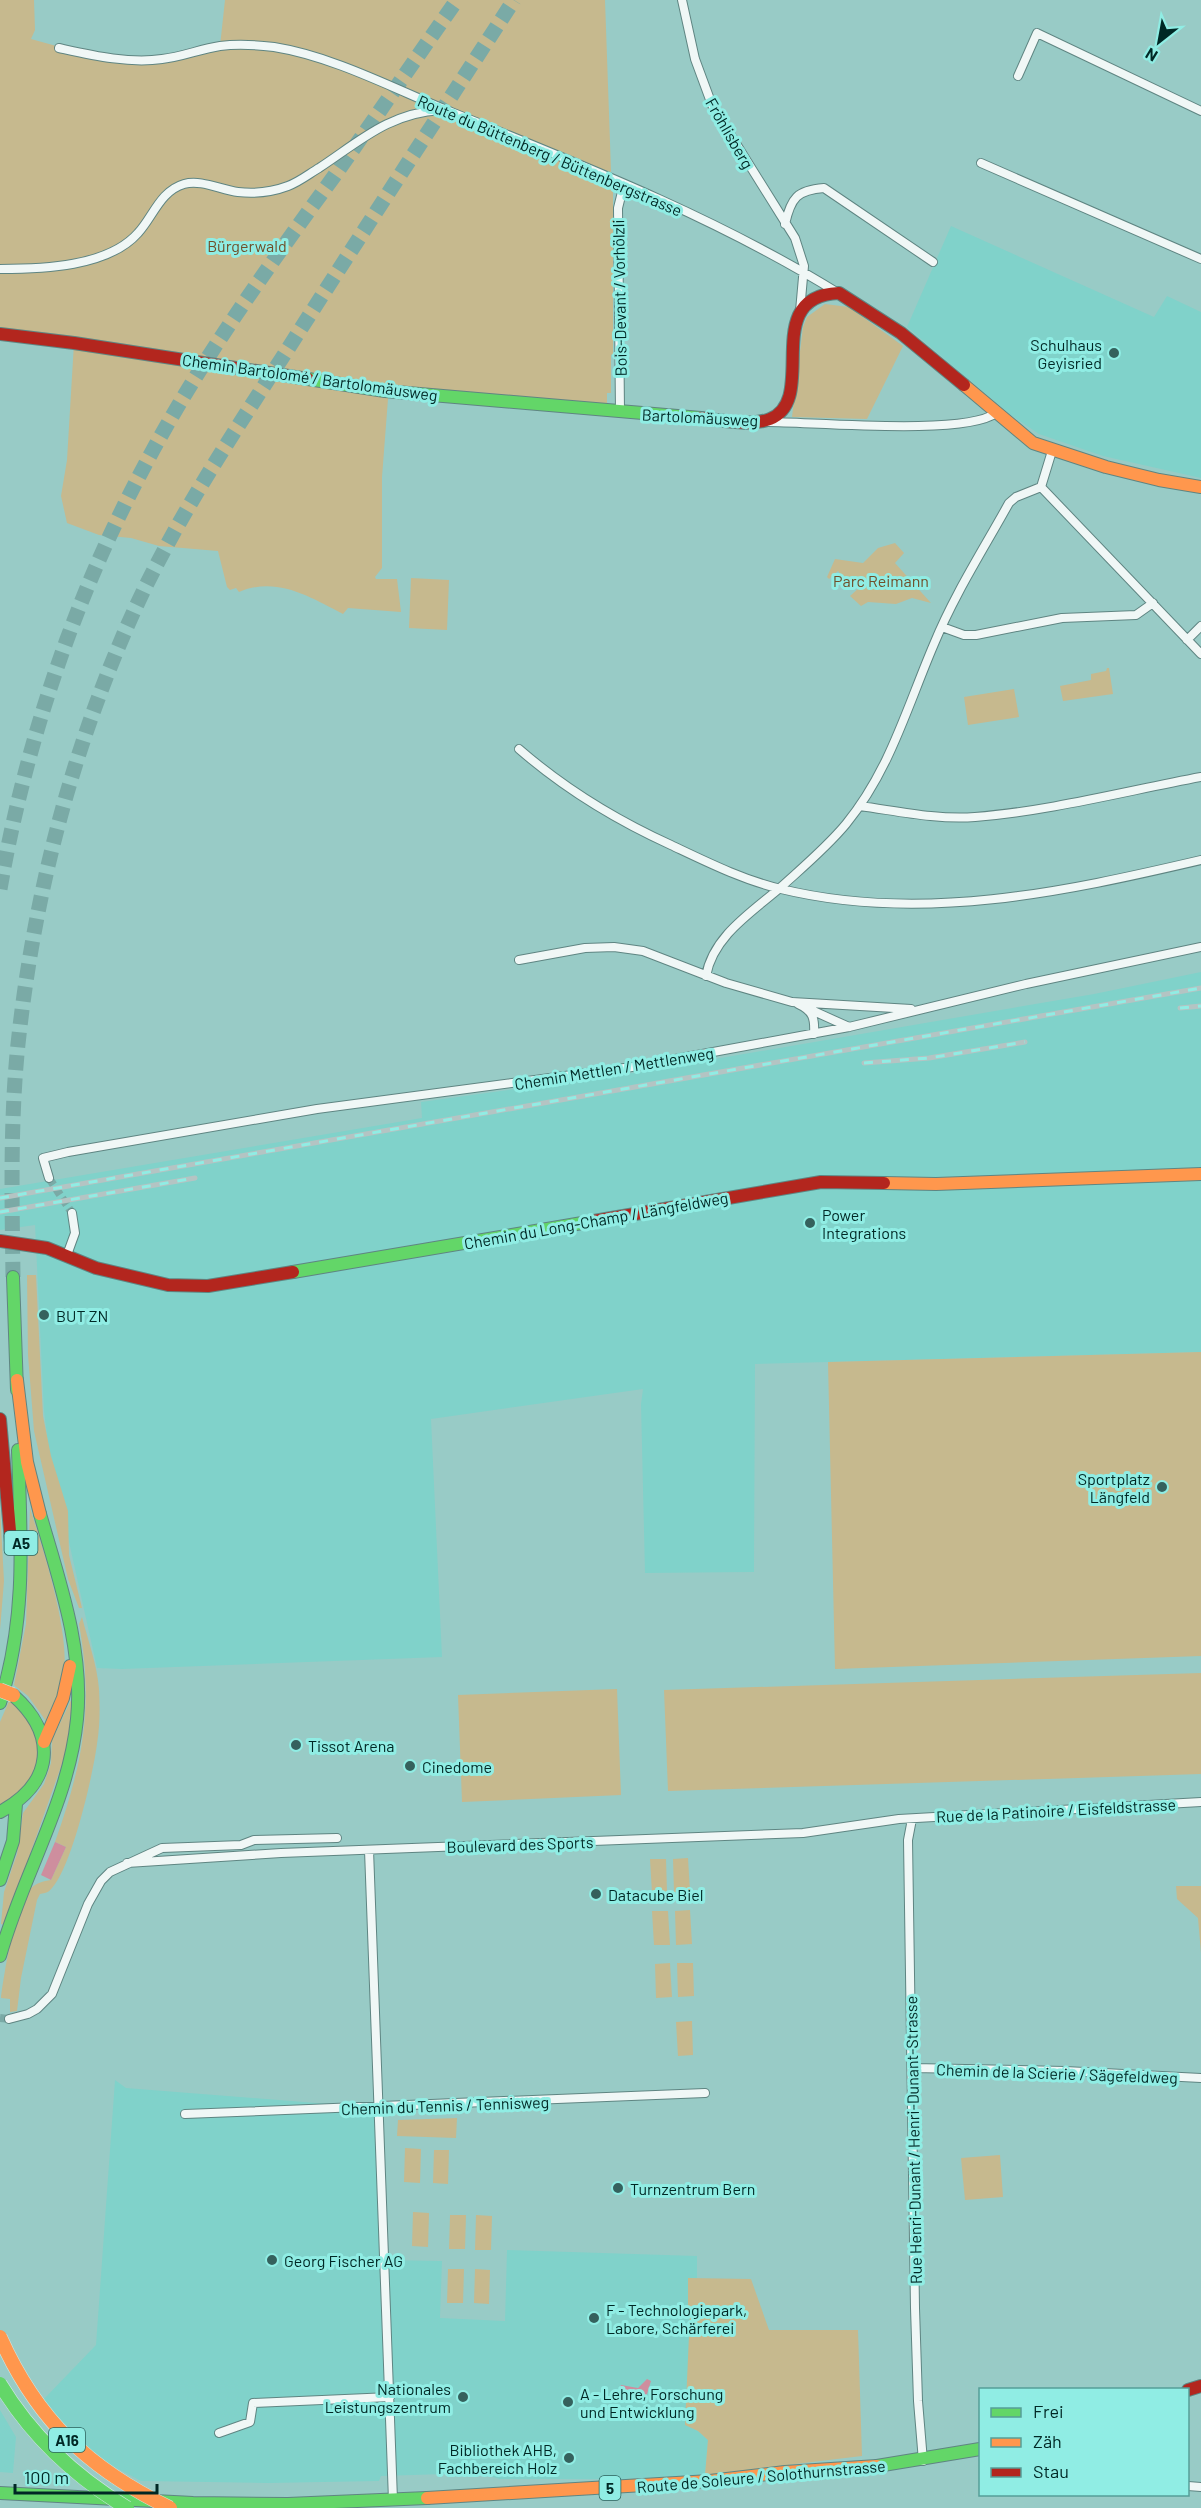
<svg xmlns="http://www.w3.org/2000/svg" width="1201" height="2508" font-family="Barlow,sans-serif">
<rect width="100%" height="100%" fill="#98cbc6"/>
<path fill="#80d2ca" d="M951,226L1154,317L1167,296L1201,312V478L1103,456L1039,434L1011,415L907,327Z
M1201,972V1352L755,1364L754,1572L645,1573L641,1404L643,1389L431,1419L442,1657L122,1669L97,1668L49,1452L44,1411L35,1225L0,1230V1189L422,1118L421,1102L639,1072L1094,994Z
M115,2080L126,2088L379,2108L385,2260L442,2261L440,2318L505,2321L507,2250L697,2256V2278H688V2312H690L698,2431L708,2440L705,2475L622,2479H500L477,2473L381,2476L379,2481L268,2483L141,2481L92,2455L42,2401L96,2345Z
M0,2410L16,2437L13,2473L0,2472Z"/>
<path fill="#c6b98e" d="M0,0H34L35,30L31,39L78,52L143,60L220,46L225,0H605L611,171L607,181L613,184V354L611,355V393H607V407L389,386L382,477V568L375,577L376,579H397L401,612L348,608L343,614C310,597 277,576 239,592L236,588L230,590L227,587L218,551L159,546L131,538L99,535L67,523L61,496L67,460L74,343L0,334Z
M825,304L849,307L903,346L867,419L792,417L803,327L807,317Z
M895,543L904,553L895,563L931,603L912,598L896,604L868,602L861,606L850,596L860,587L852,578L847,582L838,571L829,579L827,577L835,559L863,563L878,548Z
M411,578L449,580L447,630L409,628Z
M1107,668H1109L1113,694L1063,701L1060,686L1091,680V674L1106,671Z
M1014,689L1019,717L968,725L964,697Z
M27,1275H36L43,1416L51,1456L68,1511L69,1555L82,1608H79L68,1579L34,1431L28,1355Z
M1201,1352V1656L835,1669L828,1362Z
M0,1508L4,1581L0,1630Z
M30,1508C43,1549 72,1637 63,1678C60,1692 51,1707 46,1721L28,1696L14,1685L26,1624Z
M82,1617C88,1641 97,1664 99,1689C100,1707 100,1726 97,1744C93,1775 72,1866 52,1888C49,1892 46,1893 40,1894L37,1900L21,1978L17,2011L10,2012V1999L1,1998C4,1975 15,1904 30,1889C36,1883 43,1881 51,1880L66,1847L55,1842C83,1763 94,1707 79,1624Z
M1201,1673V1774L668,1791L664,1690Z
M617,1689L621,1795L462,1802L458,1695Z
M72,1698L69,1744L5,1925L1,1924L4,1892L17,1854L23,1813L44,1784L51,1763L52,1740Z
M9,1701C38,1719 49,1763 23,1790C17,1796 7,1801 0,1805V1722Z
M688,1858L690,1892H674L673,1859Z
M650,1859H666L667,1892L652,1893Z
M1176,1886H1201V1953L1198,1918L1177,1899Z
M690,1910L692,1944L676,1945L675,1911Z
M652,1911H668L670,1945H654Z
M670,1963L672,1997L656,1998L655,1964Z
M677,1963H693L694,1996L678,1997Z
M692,2021L693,2055L678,2056L676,2022Z
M457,2118L456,2138L397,2136L398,2120Z
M405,2148L421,2149L420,2183L404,2182Z
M434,2150H449L448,2184L433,2183Z
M1000,2155L1003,2197L965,2200L961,2158Z
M413,2212L429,2213L428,2247L412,2246Z
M450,2215H466L465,2249H449Z
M476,2215L492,2216L491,2250H475Z
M448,2269H464L463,2303H447Z
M475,2269L490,2270L489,2304L474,2303Z
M688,2278L751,2279L769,2330H858L862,2456L705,2475L708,2440L698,2431L685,2425L690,2313L688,2312Z"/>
<path fill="#ce8e9e" d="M55,1842L66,1847L51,1880L41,1875Z
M647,2379L651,2381L647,2394L642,2401H631L619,2392L621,2385L638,2388Z"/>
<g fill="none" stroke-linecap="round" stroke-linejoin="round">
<path stroke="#7aaaa6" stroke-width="8" stroke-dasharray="8 4" stroke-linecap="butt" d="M49,1178L72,1213
M0,2018L9,2019"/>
<path stroke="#7aaaa6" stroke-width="15" stroke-dasharray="15 8" stroke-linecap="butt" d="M0,889C27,735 78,587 153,450C206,353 270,264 335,175C376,117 416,58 457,0
M13,1277C12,1199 10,1122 18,1044C33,904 67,767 123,636C165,536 225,446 284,355C360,236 437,118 514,0"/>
<defs>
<path id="street" d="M682,0L695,59L712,105L795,238L804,266L800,311
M59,48C91,55 129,64 162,59C182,57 200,49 220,46C237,44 257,45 274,47C331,56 391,87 444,109C577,163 716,217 838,293
M1018,76L1037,33L1201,111
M981,163L1201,259
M785,224C791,198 797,190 824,188L933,262
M0,269C42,269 108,267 138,233C153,217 160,191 184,184C201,179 221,190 238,192C255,194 272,192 288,186C299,182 309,174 319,168C360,141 389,113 441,110
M620,412L618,208L624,184
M768,422C813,422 965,436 996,413
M1041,487L1201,654
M942,627L964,635H976L1062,618L1136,615L1153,603
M1187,640L1201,626
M519,749C565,789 616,820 671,845C707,862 743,880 781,889C921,923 1064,892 1201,860
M860,806C897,811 937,820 975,817C1050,811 1126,791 1201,777
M519,960L585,948L614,947L643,951L726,983L792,1002L911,1009
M706,976C713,936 752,912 781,887C803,867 827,847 846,824C890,770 907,707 934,644C954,595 983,550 1009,503L1016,497L1041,487L1052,451
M798,1004C813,1011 815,1018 814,1034
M809,1009L849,1027
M49,1178L43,1158L68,1152L317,1109L632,1067L849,1027L1026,984L1201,947
M67,1255L75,1233L72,1213
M912,1819L908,1840L915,2308L918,2401L923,2461
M369,1850L393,2500
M127,1863L281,1853L803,1833L899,1819L1201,1802
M9,2019L28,2014L37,2009L52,1994L88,1904L101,1881L110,1872L162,1848L241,1845L254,1840L337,1838
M913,2068L1065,2071L1201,2078
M185,2114L705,2093
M219,2433L250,2422L253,2403L390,2397
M1188,2486L1201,2487"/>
<path id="fast" d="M308,379L385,391L701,418
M293,1272L594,1221
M13,1277L17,1390
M0,1703C27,1618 21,1538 18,1450
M0,1812C54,1783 58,1735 13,1695
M0,1880L13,1841L16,1804
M0,1956C22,1876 69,1802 77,1719C84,1650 59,1580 40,1514
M877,2466L980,2449
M0,2493L193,2503L288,2504L427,2498"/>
<path id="slow" d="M964,385L1033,443L1106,467L1159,480L1201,487
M884,1183L936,1184L1201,1174
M17,1380L27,1462L40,1514
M44,1742L63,1698L70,1666
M427,2498L710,2481L785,2472L877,2466"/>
<path id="jam" d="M0,334L74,343L308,379
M701,418C722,420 749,427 770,419C820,399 758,296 839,293L901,333L964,385
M594,1221L821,1182L884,1183
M0,1241L47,1248L96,1268L168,1285L208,1286L293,1272
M0,1419L11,1542
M1188,2390L1201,2386"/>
</defs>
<use href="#street" stroke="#5f8582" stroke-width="10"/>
<use href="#fast" stroke="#5f8582" stroke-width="14"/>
<use href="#slow" stroke="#5f8582" stroke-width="14"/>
<use href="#jam" stroke="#5f8582" stroke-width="14"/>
<use href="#street" stroke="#f0f7f6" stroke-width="8"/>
<use href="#fast" stroke="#63d668" stroke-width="12"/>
<use href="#slow" stroke="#ff974d" stroke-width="12"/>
<use href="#jam" stroke="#b3261e" stroke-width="12"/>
<defs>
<path id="rail" d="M1180,1008L1201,1006
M864,1063L929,1058L1025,1042
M0,1198L1201,988
M0,1212L195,1178"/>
</defs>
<use href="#rail" stroke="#b4c4c3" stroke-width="5"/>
<use href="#rail" stroke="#90ede4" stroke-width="3" stroke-dasharray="9" stroke-linecap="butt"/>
<defs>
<path id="fast-bridge" d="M0,2384C32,2437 74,2476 127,2508"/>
<path id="slow-bridge" d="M0,1690L13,1695
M0,2337C37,2420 89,2469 170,2508"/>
</defs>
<use href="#fast-bridge" stroke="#d1e8e5" stroke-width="15" stroke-linecap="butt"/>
<use href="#slow-bridge" stroke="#d1e8e5" stroke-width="15" stroke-linecap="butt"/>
<use href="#fast-bridge" stroke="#63d668" stroke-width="14"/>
<use href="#slow-bridge" stroke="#ff974d" stroke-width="14"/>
</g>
<g fill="#35615d" stroke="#90ede4" stroke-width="2">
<circle cx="1114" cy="353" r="6"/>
<circle cx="810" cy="1223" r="6"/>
<circle cx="44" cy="1315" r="6"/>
<circle cx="1162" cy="1487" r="6"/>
<circle cx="296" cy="1745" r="6"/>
<circle cx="410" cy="1766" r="6"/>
<circle cx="596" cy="1894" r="6"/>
<circle cx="618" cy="2188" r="6"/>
<circle cx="272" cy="2260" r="6"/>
<circle cx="594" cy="2318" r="6"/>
<circle cx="463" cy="2397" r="6"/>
<circle cx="568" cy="2402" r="6"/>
<circle cx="569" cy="2458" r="6"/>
</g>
<g text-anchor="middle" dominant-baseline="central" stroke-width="6" stroke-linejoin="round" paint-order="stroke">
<g fill="#90ede4" stroke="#2b635e" stroke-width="1.5">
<rect x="4.5" y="1531" width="33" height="24" rx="4.5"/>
<rect x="49" y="2428" width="36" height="24" rx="4.5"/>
<rect x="599.5" y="2476" width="21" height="24" rx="4.5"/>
</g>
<g font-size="15" font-weight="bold" fill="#002825">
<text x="21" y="1543">A5</text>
<text x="67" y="2440">A16</text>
<text x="610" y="2488">5</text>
</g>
<g font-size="16" fill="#002825" stroke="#90ede4">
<text transform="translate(730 133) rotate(60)">Fröhlisberg</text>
<text transform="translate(550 155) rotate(23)">Route du Büttenberg / Büttenbergstrasse</text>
<text transform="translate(619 298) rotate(-91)">Bois-Devant / Vorhölzli</text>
<text transform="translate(310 377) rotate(8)">Chemin Bartolomé / Bartolomäusweg</text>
<text transform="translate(700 417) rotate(3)">Bartolomäusweg</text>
<text transform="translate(614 1068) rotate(-9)">Chemin Mettlen / Mettlenweg</text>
<text transform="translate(596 1220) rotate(-10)">Chemin du Long-Champ / Längfeldweg</text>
<text transform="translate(1056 1810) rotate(-3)">Rue de la Patinoire / Eisfeldstrasse</text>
<text transform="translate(520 1844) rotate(-2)">Boulevard des Sports</text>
<text transform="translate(1057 2073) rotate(2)">Chemin de la Scierie / Sägefeldweg</text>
<text transform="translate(445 2105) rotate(-2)">Chemin du Tennis / Tennisweg</text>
<text transform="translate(913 2140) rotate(-91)">Rue Henri-Dunant / Henri-Dunant-Strasse</text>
<text transform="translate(761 2476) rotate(-5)">Route de Soleure / Solothurnstrasse</text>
</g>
<g font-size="16" fill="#704f2a" stroke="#90ede4">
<text x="247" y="245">Bürgerwald</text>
<text x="881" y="580">Parc Reimann</text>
</g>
<g font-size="16" fill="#002825" stroke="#90ede4" text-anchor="start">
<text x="1102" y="344" text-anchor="end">Schulhaus<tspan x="1102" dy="18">Geyisried</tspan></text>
<text x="822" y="1214">Power<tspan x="822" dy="18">Integrations</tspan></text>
<text x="56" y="1315">BUT ZN</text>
<text x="1150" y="1478" text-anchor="end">Sportplatz<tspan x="1150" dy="18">Längfeld</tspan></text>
<text x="308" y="1745">Tissot Arena</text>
<text x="422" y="1766">Cinedome</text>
<text x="608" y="1894">Datacube Biel</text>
<text x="630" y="2188">Turnzentrum Bern</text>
<text x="284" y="2260">Georg Fischer AG</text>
<text x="606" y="2309">F - Technologiepark,<tspan x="606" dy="18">Labore, Schärferei</tspan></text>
<text x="451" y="2388" text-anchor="end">Nationales<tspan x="451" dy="18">Leistungszentrum</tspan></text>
<text x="580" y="2393">A - Lehre, Forschung<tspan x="580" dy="18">und Entwicklung</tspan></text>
<text x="557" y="2449" text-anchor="end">Bibliothek AHB,<tspan x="557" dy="18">Fachbereich Holz</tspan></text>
</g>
</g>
<rect x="979" y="2388" width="210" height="108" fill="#90ede4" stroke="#569e98" stroke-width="1.5"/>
<rect x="991" y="2408" width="30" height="9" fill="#63d668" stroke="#569e98" stroke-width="1.5"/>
<text x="1033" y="2418" font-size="18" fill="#002825">Frei</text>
<rect x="991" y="2438" width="30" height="9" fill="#ff974d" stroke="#569e98" stroke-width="1.5"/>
<text x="1033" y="2448" font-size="18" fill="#002825">Zäh</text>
<rect x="991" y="2468" width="30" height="9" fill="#b3261e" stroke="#569e98" stroke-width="1.5"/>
<text x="1033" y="2478" font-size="18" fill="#002825">Stau</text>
<g transform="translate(1159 42) rotate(211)" stroke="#90ede4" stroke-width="4.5" paint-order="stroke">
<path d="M0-4.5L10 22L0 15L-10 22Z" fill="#002825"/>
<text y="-9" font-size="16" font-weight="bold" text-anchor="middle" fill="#002825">N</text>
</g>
<path d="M15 2484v9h142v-9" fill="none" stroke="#002825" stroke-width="3"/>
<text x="24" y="2484" font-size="18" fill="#002825" stroke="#90ede4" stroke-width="4.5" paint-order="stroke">100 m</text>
</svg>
